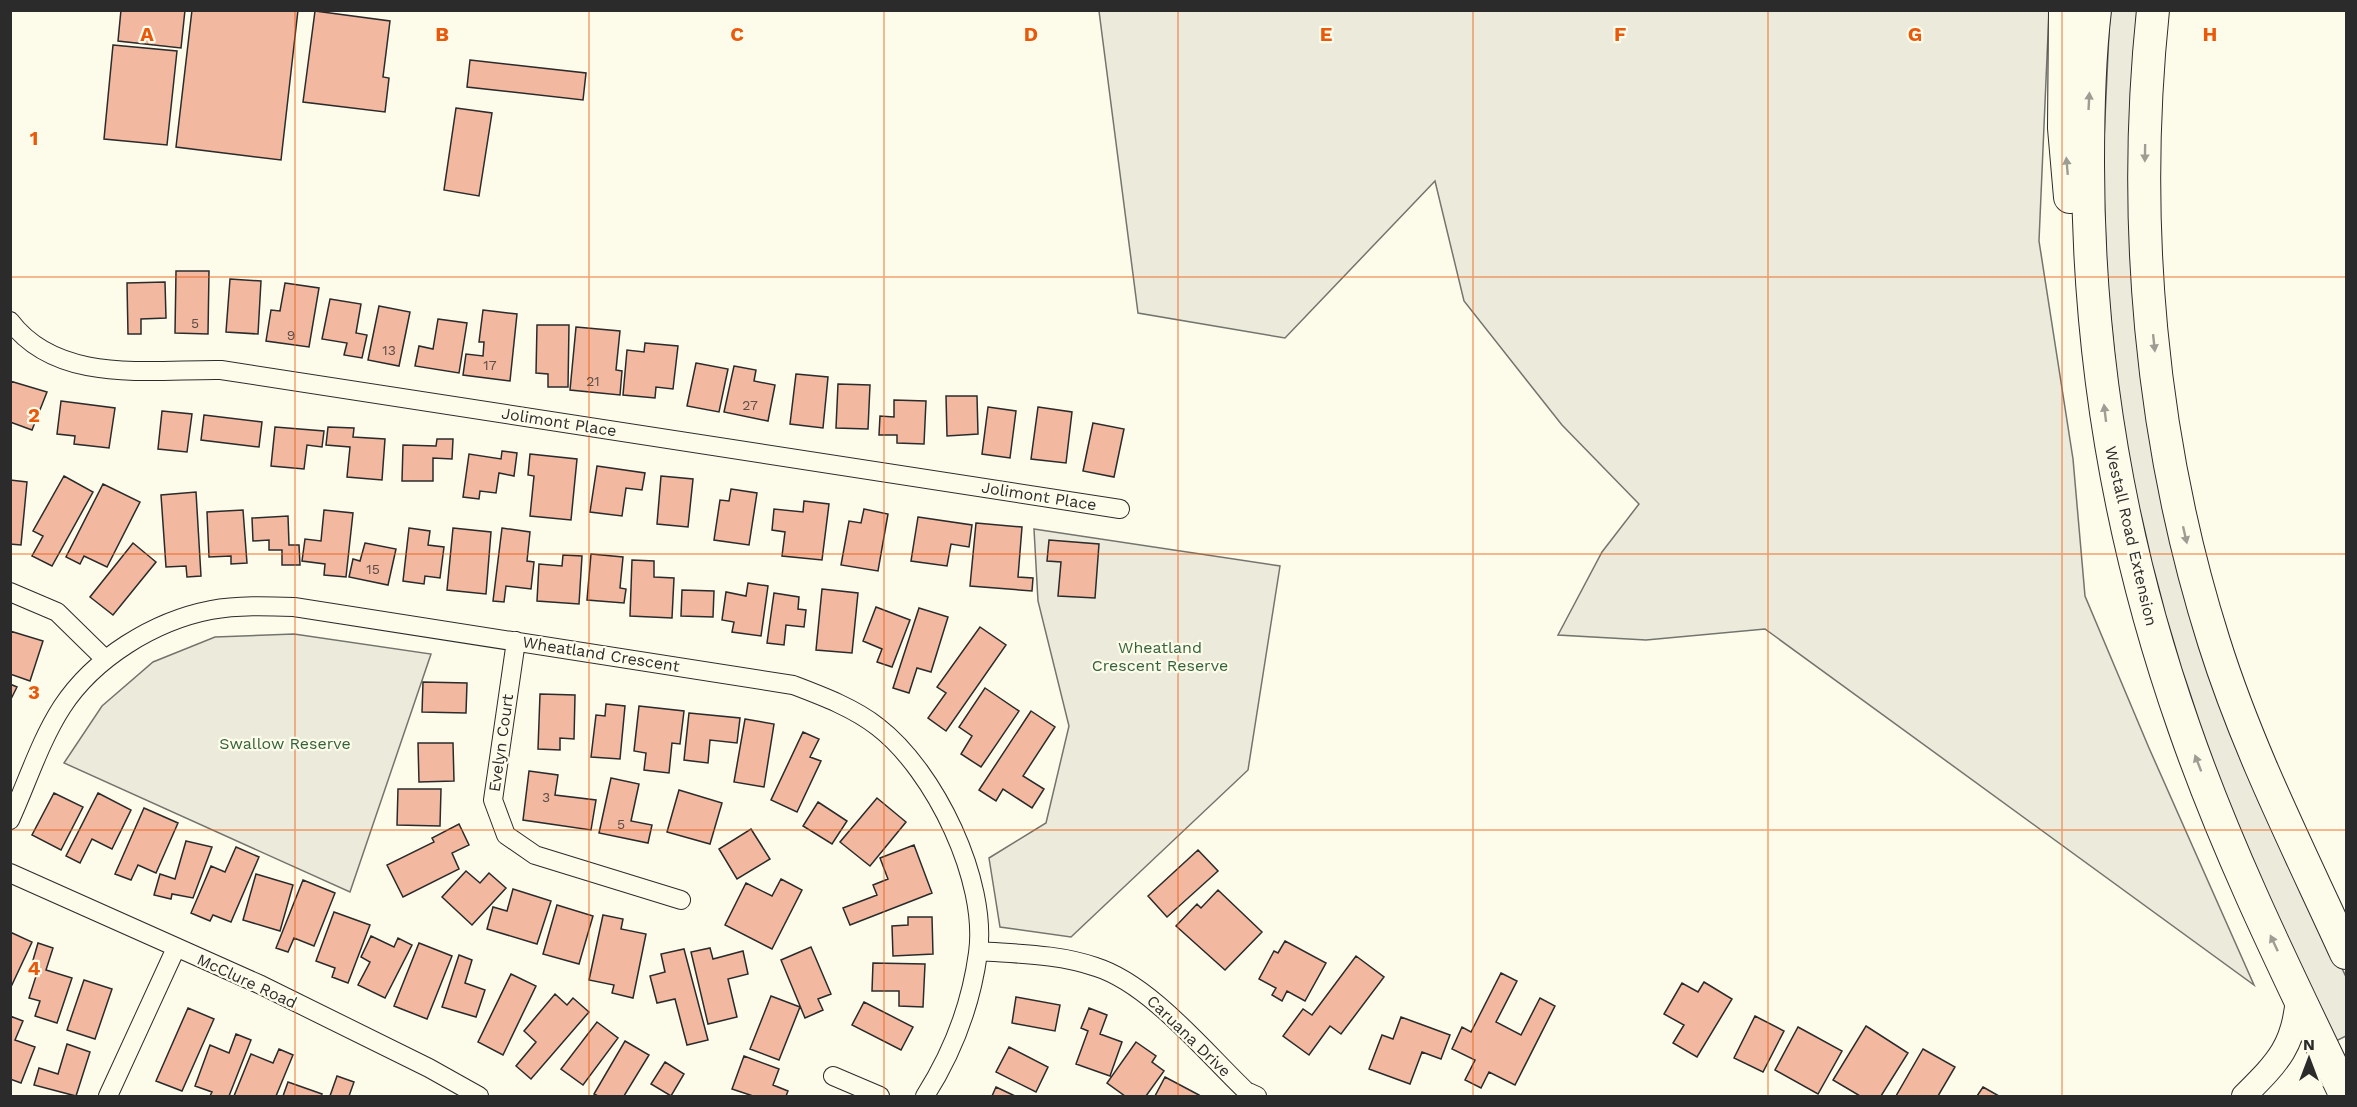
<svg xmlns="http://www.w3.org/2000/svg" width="2357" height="1107" font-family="'Work Sans',sans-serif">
<rect width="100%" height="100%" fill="#fdfbea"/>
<path fill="#ecebdb" stroke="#74746e" stroke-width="1.5" d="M1099,11H2049L2039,241L2073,459L2085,596L2149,748L2254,985L1765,629L1646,640L1558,635L1602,552L1639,504L1562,425L1464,301L1435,181L1285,338L1138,313Z
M2110,11H2137L2130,117V224L2258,787L2346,977V1036L2332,1043L2206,758L2145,545L2120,408L2107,282L2103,161Z
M1034,529L1280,566L1248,770L1071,937L1000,927L989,858L1046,823L1069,726L1038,601Z
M294,634L431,654L350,892L64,763L102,706L153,662L215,637Z"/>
<path fill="#f2b8a0" stroke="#2b2b2b" stroke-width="1.5" d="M121,10H185L181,48L118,41Z
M192,10H298L281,160L176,147Z
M315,11L390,21L383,77L389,78L385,112L303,102Z
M113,45L177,51L167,145L104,139Z
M470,60L586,73L583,100L467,87Z
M456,108L492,113L479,196L444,190Z
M176,271H209L208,334L175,333Z
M230,279L261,281L258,334L226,332Z
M165,282L166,318L141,319V334H128L127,283Z
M285,283L319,288L309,347L266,341L271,310L280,311Z
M330,299L361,304L356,333L367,335L362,358L344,355L347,343L322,339Z
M379,306L410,312L399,366L368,360Z
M483,310L517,314L510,381L463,375L466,354L483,356L484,342H479Z
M438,319L467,323L459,373L415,366L419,346L433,349Z
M537,325H569L568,387H548V374L536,373Z
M576,327L620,331L616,370L622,371L620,395L570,390Z
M645,343L678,346L673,389L656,387L655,398L623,395L627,350L644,352Z
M696,363L728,369L719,412L687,406Z
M734,366L756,370L754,381L775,385L768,421L724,412Z
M796,374L828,377L823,428L790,424Z
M10,381L47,392L32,430L10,422Z
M838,384L870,385L868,429L836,428Z
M946,396H977L978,434L947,436Z
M894,400L926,401L924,444L897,443V435H879L880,416L894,417Z
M61,401L115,408L109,448L74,444L75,436L57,434Z
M988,407L1016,411L1010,458L982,454Z
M1038,407L1072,412L1066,463L1031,459Z
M162,411L192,414L187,452L158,449Z
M204,415L262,422L259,447L201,440Z
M1093,423L1124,429L1114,477L1083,471Z
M275,427L324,431L322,447L307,445L304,469L271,466Z
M328,427L354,428L353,437L385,439L382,480L347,477L350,447L326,445Z
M437,439H453L452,459L433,458V481H402L403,445L436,446Z
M502,451L517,453L514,476L499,473L496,493L480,491L479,499L463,497L469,454L501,459Z
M530,454L577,459L571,520L530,516L534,476L528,475Z
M597,466L645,473L642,490L626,488L622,516L590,512Z
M64,476L93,492L52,566L32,556L43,536L33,531Z
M661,476L693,479L688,527L657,524Z
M10,480L27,482L21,545L10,544Z
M103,484L140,502L107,567L84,556L80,564L66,557Z
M731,489L757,493L749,545L714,540L720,500L729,501Z
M196,492L201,576L187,577L186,566L166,567L161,495Z
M804,501L829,504L822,560L782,556L785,532L772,530L774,509L803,512Z
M864,509L888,514L878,571L841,565L849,521L861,523Z
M243,510L247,563L231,564V556L209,557L207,512Z
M324,510L353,513L346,577L324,575L325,564L302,561L305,539L321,541Z
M288,516L289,545H299L300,565H282V550H269V540L253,541L252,518Z
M918,517L972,525L969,547L951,544L947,566L911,561Z
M976,523L1022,527L1018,577L1033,578L1032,591L970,586Z
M409,528L430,531L428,545L444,547L440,578L425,576L424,584L403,581Z
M453,528L491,532L486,594L447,590Z
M502,528L530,532L527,561L534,562L531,589L506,586L504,602L493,601Z
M1049,540L1099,544L1095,598L1058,596L1061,562L1047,561Z
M133,543L156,562L113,615L90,597Z
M365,543L396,549L388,585L349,577L353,559L360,561Z
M591,554L623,557L620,588L626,589L624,603L587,600Z
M563,555L582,556L579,604L537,601L539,564L562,566Z
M632,560L654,561V577L674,578L672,618L630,616Z
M748,583L768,586L761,636L732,632L734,622L722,620L726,592L746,596Z
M822,589L858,593L852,653L816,650Z
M682,590L714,591L713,617L681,616Z
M774,593L799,597L798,609L806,610L804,627L786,625L784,645L767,643Z
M876,607L910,620L892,667L877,662L882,649L863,641Z
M919,608L948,617L931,672L917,668L909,693L893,688Z
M980,627L1006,645L946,731L928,718L946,693L937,687Z
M10,631L43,641L30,681L10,674Z
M423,682L467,683L466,713L422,712Z
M10,684L17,687L10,701Z
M985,688L1019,711L981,767L961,754L972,736L959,727Z
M540,694L575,695L574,739L560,738V750L538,749Z
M606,704L625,706L620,759L591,757L596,715L605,716Z
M639,706L684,711L680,744L672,743L669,773L644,770L646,753L634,751Z
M1031,711L1055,727L1023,776L1044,789L1032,808L1003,789L996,801L979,790Z
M689,713L740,718L737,743L710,740L708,763L684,760Z
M745,719L774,724L764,787L734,782Z
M803,732L819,739L810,757L821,761L797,812L771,800Z
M418,743H453L454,781L419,782Z
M529,771L558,775L555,795L596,800L591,830L523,820Z
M611,778L639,784L631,821L652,825L648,843L599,833Z
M398,789H441L440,826L397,825Z
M679,790L722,803L710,844L667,832Z
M54,793L83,807L61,850L32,835Z
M98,793L131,810L112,849L92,839L80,863L66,856Z
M877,798L906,822L870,866L840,842Z
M818,802L847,821L832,844L803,826Z
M144,808L178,823L156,873L138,865L131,880L115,874Z
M459,824L469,845L452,853L459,869L403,897L387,865L434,842L432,838Z
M751,829L770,859L737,879L719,849Z
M186,841L212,847L193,898L172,894L171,899L154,895L160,874L175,879Z
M914,845L932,893L850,925L843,908L877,895L873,885L888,879L880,858Z
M236,847L259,857L231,922L213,915L210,921L191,913L211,866L225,872Z
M1198,850L1218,871L1167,917L1148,896Z
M466,871L480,883L489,873L506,888L472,925L442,897Z
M256,874L293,885L280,931L243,920Z
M781,879L802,890L772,949L725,925L746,883L772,896Z
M303,880L335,893L314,946L294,938L288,952L276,948Z
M513,889L551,901L537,944L487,929L493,907L507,911Z
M1218,890L1262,932L1225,970L1176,926L1197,904L1201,908Z
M557,905L593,916L579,964L543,954Z
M334,912L370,925L348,983L332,977L335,968L316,961Z
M603,915L623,919L621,929L646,934L633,998L612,993L614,985L589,980Z
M908,917H932L933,954L893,956L892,926L908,925Z
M10,932L32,942L10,989Z
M371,936L394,947L398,938L412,945L385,998L358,985L370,962L361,957Z
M1285,941L1326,963L1305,1001L1287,991L1282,1001L1272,995L1276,988L1259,979L1274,951L1278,953Z
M38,943L53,948L46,970L72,978L57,1023L35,1016L40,1001L29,998L38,970L31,967Z
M419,943L452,956L427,1019L394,1006Z
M811,947L831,994L818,999L823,1010L805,1018L781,960Z
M710,948L713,959L743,951L748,974L728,979L737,1017L708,1024L691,952Z
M684,949L708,1040L687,1045L675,999L657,1003L650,976L665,972L661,954Z
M459,955L472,960L465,983L485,990L476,1017L442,1007Z
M1356,956L1384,977L1341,1034L1330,1026L1309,1055L1283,1036L1303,1009L1312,1015Z
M873,963L925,964L923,1007L899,1006V991H872Z
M1501,973L1517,981L1496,1022L1521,1035L1540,998L1555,1006L1515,1085L1489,1072L1481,1088L1465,1080L1475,1060L1452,1049L1462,1027L1471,1032Z
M511,974L536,986L503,1055L478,1042Z
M84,980L112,989L95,1039L67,1030Z
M1704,982L1732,999L1697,1057L1673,1043L1684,1025L1664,1014L1682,983L1698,992Z
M555,994L567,1005L573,998L589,1012L531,1079L516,1066L536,1042L524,1031Z
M771,996L800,1007L779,1060L750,1049Z
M1016,997L1060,1005L1055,1031L1012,1023Z
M864,1002L913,1027L901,1050L852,1025Z
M188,1008L214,1019L182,1091L156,1081Z
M1089,1008L1107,1015L1100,1034L1122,1042L1110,1076L1076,1064L1088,1031L1081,1028Z
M10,1016L23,1021L15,1040L35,1047L21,1083L10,1079Z
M1755,1016L1784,1031L1763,1072L1734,1058Z
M1401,1017L1450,1035L1441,1059L1422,1052L1410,1084L1369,1069L1382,1035L1393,1039Z
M597,1022L618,1038L583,1085L561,1069Z
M1866,1026L1908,1053L1881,1096H1860L1833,1080Z
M1798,1027L1842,1051L1818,1094L1775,1070Z
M236,1034L251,1040L229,1096H210L212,1092L195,1086L210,1045L229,1053Z
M625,1041L649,1055L624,1096H598L594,1094Z
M1136,1042L1156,1056L1152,1062L1164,1071L1146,1096H1125L1107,1083Z
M67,1044L90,1052L76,1096L34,1085L39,1068L58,1074Z
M1009,1047L1048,1067L1036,1092L996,1072Z
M279,1049L293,1055L276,1096H234L251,1054L273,1063Z
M1923,1049L1955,1067L1938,1096H1896Z
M744,1056L779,1069L773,1085L788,1091L786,1096H753L732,1089Z
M665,1062L684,1074L671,1096L651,1084Z
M337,1076L354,1082L349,1096H330Z
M1165,1077L1199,1095L1198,1096H1155Z
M288,1082L322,1094L321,1096H283Z
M996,1087L1015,1096H992Z
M1983,1087L1999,1096H1977Z"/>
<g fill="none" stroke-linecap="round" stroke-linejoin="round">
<defs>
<path id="street" d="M10,321C58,385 150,369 221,370L1120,509
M10,592L57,612L105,659
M516,641L493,800L506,835L535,855L681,900
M10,820C27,783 40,741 62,707C94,658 154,621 211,610C238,605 267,606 294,607L793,685C822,696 854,708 878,727C935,771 988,881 978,953C971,1005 953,1052 925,1096
M10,873L261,985L429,1068L479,1096
M979,951C1018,954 1059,954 1096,967C1150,984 1205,1052 1246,1091L1257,1096
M833,1076L880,1096
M108,1096L176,948"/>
<path id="secondary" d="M2244,1096C2277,1063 2295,1046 2298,996"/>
<path id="highway" d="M2065,10L2064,128L2070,197
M2095,10C2089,61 2088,113 2088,164C2088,357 2120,545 2184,727C2228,854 2288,975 2346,1096
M2153,10C2131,220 2150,440 2214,642C2248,750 2299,850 2346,953"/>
</defs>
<use href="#street" stroke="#2b2b2b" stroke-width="20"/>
<use href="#secondary" stroke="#2b2b2b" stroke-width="26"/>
<use href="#highway" stroke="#2b2b2b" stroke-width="34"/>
<use href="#street" stroke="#fdfbea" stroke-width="18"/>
<use href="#secondary" stroke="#fdfbea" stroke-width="24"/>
<use href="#highway" stroke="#fdfbea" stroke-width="32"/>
</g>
<defs><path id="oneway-solid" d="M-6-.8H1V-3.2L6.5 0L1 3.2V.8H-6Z" transform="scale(1.5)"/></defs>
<g fill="#9e9d94">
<use href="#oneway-solid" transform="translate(2089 101) rotate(-87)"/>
<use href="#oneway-solid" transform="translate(2145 153) rotate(91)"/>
<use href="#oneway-solid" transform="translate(2067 166) rotate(-95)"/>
<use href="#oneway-solid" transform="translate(2154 343) rotate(84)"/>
<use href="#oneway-solid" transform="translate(2105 413) rotate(-97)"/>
<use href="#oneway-solid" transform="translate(2185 535) rotate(77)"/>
<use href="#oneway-solid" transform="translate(2198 763) rotate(-111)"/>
<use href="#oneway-solid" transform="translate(2274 943) rotate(-115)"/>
</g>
<path fill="none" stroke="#e8590c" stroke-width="1.5" stroke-opacity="0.55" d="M295,10V1096M589,10V1096M884,10V1096M1178,10V1096M1473,10V1096M1768,10V1096M2062,10V1096M10,277H2346M10,554H2346M10,830H2346"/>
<g text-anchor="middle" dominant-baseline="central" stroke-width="4.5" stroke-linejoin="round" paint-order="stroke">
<g font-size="14" fill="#5d4e48">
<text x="195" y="323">5</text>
<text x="291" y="335">9</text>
<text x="389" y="350">13</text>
<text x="490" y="365">17</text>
<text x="593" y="381">21</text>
<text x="750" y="405">27</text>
<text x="373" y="569">15</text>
<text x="546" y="797">3</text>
<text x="621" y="824">5</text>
</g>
<g font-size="16" fill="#2b2b2b" stroke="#fdfbea">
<text transform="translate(559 422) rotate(9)">Jolimont Place</text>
<text transform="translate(1039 496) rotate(9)">Jolimont Place</text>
<text transform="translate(2131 536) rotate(77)">Westall Road Extension</text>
<text transform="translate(601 654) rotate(9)">Wheatland Crescent</text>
<text transform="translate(501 743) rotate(-82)">Evelyn Court</text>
<text transform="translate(247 981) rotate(25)">McClure Road</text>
<text transform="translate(1189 1036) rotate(44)">Caruana Drive</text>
</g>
<g font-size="16" fill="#34623c" stroke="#fdfbea">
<text x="1160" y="647">Wheatland<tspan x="1160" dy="18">Crescent Reserve</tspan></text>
<text x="285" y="743">Swallow Reserve</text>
</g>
</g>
<g font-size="20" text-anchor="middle" font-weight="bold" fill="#e8590c" stroke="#fdfbea" stroke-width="4.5" stroke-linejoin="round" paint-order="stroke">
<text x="147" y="41">A</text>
<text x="442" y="41">B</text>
<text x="737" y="41">C</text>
<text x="1031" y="41">D</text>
<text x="1326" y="41">E</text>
<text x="1620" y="41">F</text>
<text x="1915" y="41">G</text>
<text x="2210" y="41">H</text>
<text x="34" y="145">1</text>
<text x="34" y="422">2</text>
<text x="34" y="699">3</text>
<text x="34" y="975">4</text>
</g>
<rect width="2357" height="1107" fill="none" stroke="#2b2b2b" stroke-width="24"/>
<g transform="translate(2309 1059)" stroke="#fdfbea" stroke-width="4.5" paint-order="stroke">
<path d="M0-4.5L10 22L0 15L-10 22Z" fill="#2b2b2b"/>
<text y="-9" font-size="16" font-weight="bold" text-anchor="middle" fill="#2b2b2b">N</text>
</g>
</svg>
